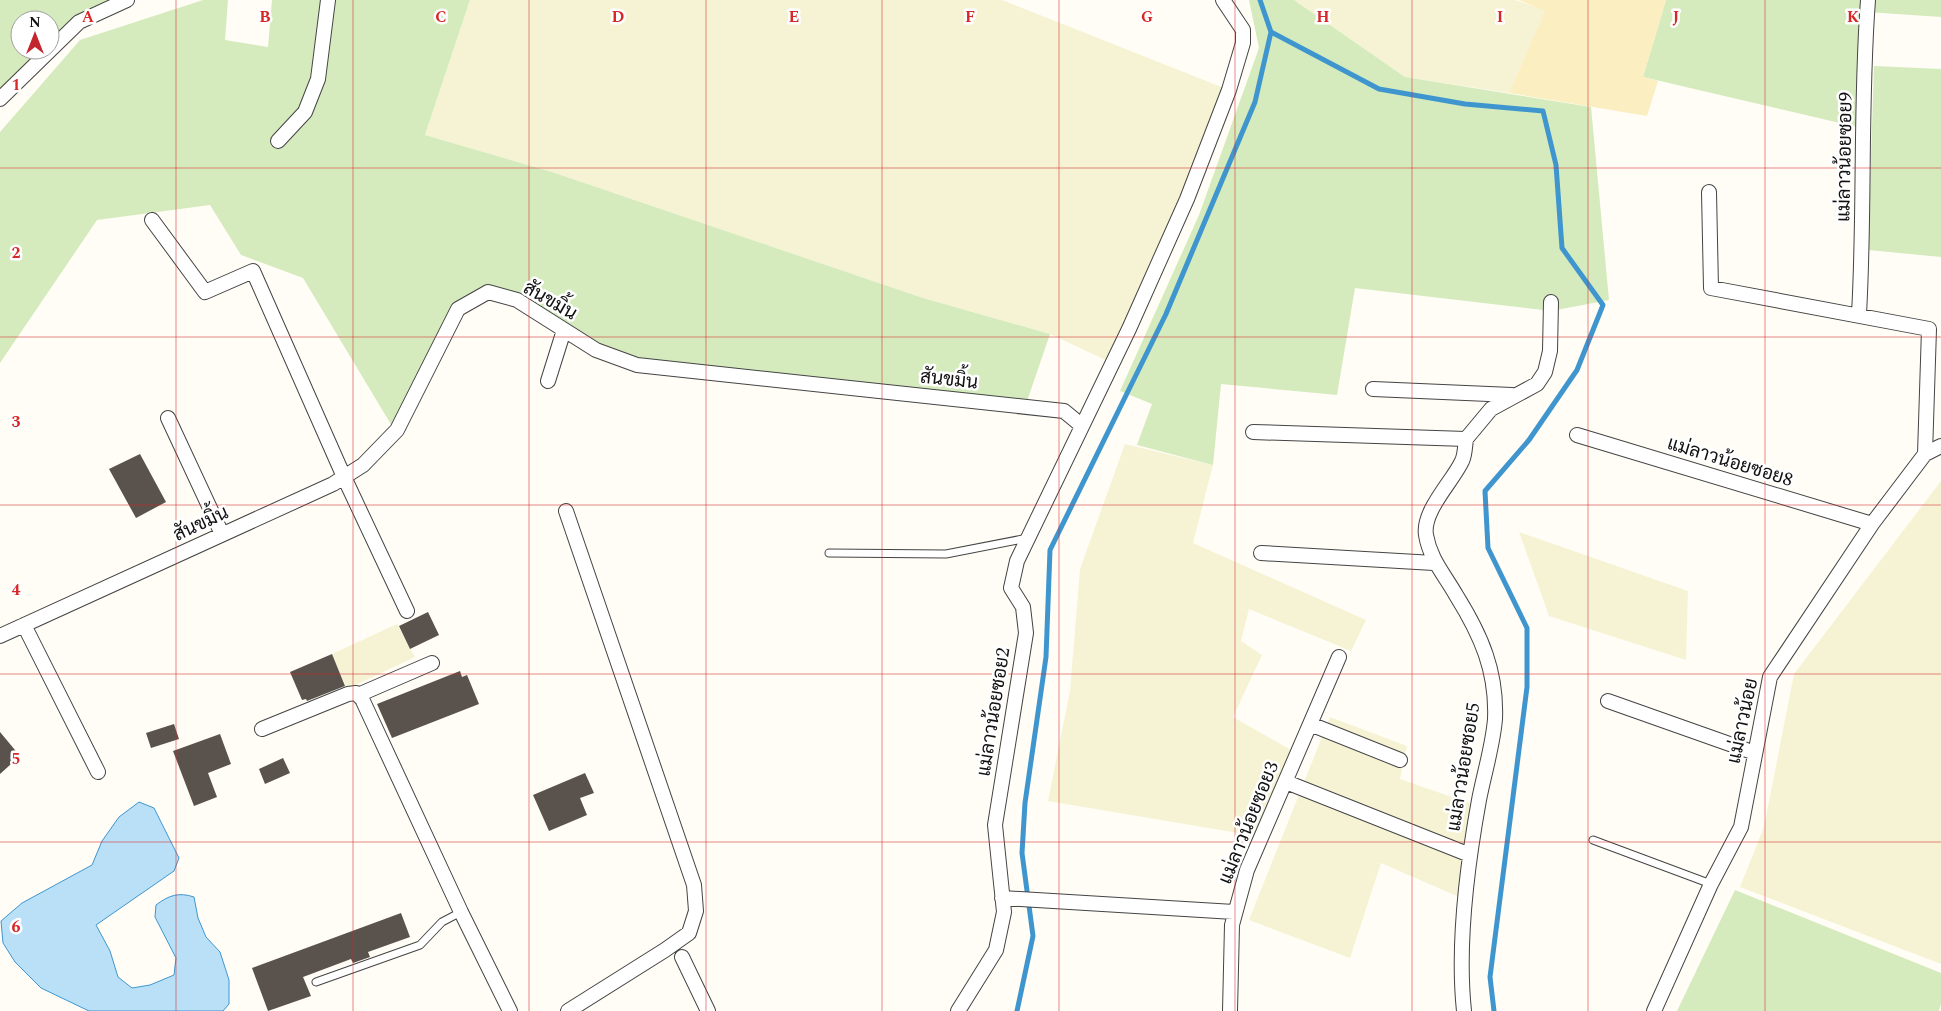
<svg xmlns="http://www.w3.org/2000/svg" width="1941" height="1011" font-family="Spectral,Sarabun,serif">
<rect width="100%" height="100%" fill="#fffdf5"/>
<path fill="#f6f3d4" d="M470,0H1002L1229,90L1112,363L1050,334L923,298L552,172L425,135Z
M1294,0H1515L1546,10L1509,93L1405,77Z
M1125,444L1213,465L1193,543L1366,620L1351,651L1249,609L1241,641L1262,655L1233,717L1298,754L1262,837L1048,801L1070,691L1080,569Z
M1941,481V964L1740,887L1764,827L1794,674Z
M1519,532L1688,591L1686,660L1549,616Z
M397,624L415,657L347,689L332,654Z
M1330,717L1407,746L1400,779L1478,806L1466,900L1381,863L1350,958L1249,920Z"/>
<path fill="#d5ebbd" d="M0,0H113L50,38V20H20V50H40L0,97Z
M203,0H228L225,40L268,47L272,0H470L425,135L552,172L923,298L1050,334L1025,407L637,365L488,292L458,309L398,436L303,278L241,255L210,205L97,220L0,363V132L80,40Z
M1249,0H1294L1405,77L1591,107L1609,300L1551,311L1355,288L1337,395L1221,384L1213,465L1137,445L1152,404L1120,391L1199,215L1259,48Z
M1666,0H1866L1861,128L1643,77Z
M1868,0H1941V17L1867,12Z
M1874,66L1941,69V257L1868,250Z
M1735,890L1941,973V1004L1939,1011H1677Z"/>
<path fill="#fbeec1" d="M1519,0H1666L1643,77L1658,81L1647,116L1509,93L1545,11Z"/>
<path fill="#b9e0f7" stroke="#3f96cf" d="M139,802L154,808L179,858L174,871L96,925L110,951L118,977L132,988L150,985L174,975L176,958L155,917L156,905C169,895 179,892 194,897L198,918L206,937L220,952L229,980V1004L223,1011H89L41,988L15,962L3,943L1,921L22,903L92,865L102,841L119,817Z"/>
<g fill="none" stroke-linecap="round" stroke-linejoin="round">
<path stroke="#3f96cf" stroke-width="5" d="M1271,32L1379,89L1465,104L1543,111L1556,165L1562,248L1603,305L1577,370L1529,440L1485,491L1488,548L1527,628V687L1490,977L1494,1011
M1017,1011L1033,936L1022,853L1025,803L1046,657L1050,550L1166,314L1255,102L1271,32L1260,0"/>
</g>
<path fill="#5a524d" d="M140,454L166,502L136,518L109,469Z
M428,612L439,635L410,649L399,626Z
M332,654L345,686L307,701L306,699L302,700L290,672Z
M460,671L462,677L467,675L479,704L392,738L377,704Z
M174,724L179,739L151,748L146,733Z
M0,732L20,756L0,774Z
M220,734L231,764L208,773L217,797L194,806L173,751Z
M283,758L290,773L265,784L259,769Z
M585,773L594,793L580,798L587,815L549,831L533,795Z
M401,913L410,937L368,952L370,957L353,963L351,959L303,977L311,996L268,1011L252,968Z"/>
<g fill="none" stroke-linecap="round" stroke-linejoin="round">
<defs>
<path id="lane" d="M829,553L946,554L1028,538
M1593,840L1711,884
M316,982L420,945L442,922L461,912"/>
<path id="street" d="M0,99L79,22L127,0
M278,141L305,112L318,79L328,0
M1709,192L1711,288L1929,329L1925,454
M152,220L205,292L253,271L344,477L407,611
M1859,314C1865,209 1860,104 1868,0
M548,381L564,330
M1373,389L1512,395
M168,418L222,534
M1253,432L1466,439C1465,446 1465,455 1462,461C1453,481 1422,511 1426,535C1430,559 1444,574 1456,595C1481,635 1497,671 1495,719C1493,745 1484,774 1479,800C1467,866 1457,945 1464,1011
M1577,435L1872,524
M1466,439L1491,409L1537,384L1545,372L1550,351L1551,302
M566,511L694,885L696,911L689,933L665,950L568,1011
M1261,553L1434,563
M24,625L98,772
M0,636L333,484L363,465L397,430L458,309L488,292L517,300L596,350L637,365L1064,411L1081,425
M358,695L432,663
M1608,701L1755,753
M1310,724L1400,760
M262,729L348,694L356,693L362,699L461,912L510,1011
M1286,782L1470,855
M1002,898L1234,912
M682,957L708,1011
M958,1011L996,950L1004,912L995,825L1026,633L1023,607L1011,588L1017,561L1129,329L1187,199L1229,90L1243,43V30L1223,0
M1230,1011L1232,925L1247,870L1339,657
M1654,1011L1711,884L1741,827L1770,677L1872,524L1925,454L1941,446"/>
</defs>
<use href="#lane" stroke="#444" stroke-width="9"/>
<use href="#street" stroke="#444" stroke-width="16"/>
<use href="#lane" stroke="#fff" stroke-width="7"/>
<use href="#street" stroke="#fff" stroke-width="14"/>
</g>
<path fill="none" stroke="#d62828" stroke-width="1" stroke-opacity="0.55" d="M176,0V1011M353,0V1011M529,0V1011M706,0V1011M882,0V1011M1059,0V1011M1235,0V1011M1412,0V1011M1588,0V1011M1765,0V1011M0,168H1941M0,337H1941M0,505H1941M0,674H1941M0,842H1941"/>
<g text-anchor="middle" dominant-baseline="central" stroke-width="5" stroke-linejoin="round" paint-order="stroke">
<g font-size="19" fill="#111" stroke="#fff">
<text transform="translate(1845 157) rotate(-89)">แม่ลาวน้อยซอย9</text>
<text transform="translate(550 301) rotate(30)">สันขมิ้น</text>
<text transform="translate(949 380) rotate(6)">สันขมิ้น</text>
<text transform="translate(1730 462) rotate(17)">แม่ลาวน้อยซอย8</text>
<text transform="translate(201 524) rotate(-25)">สันขมิ้น</text>
<text transform="translate(994 712) rotate(-81)">แม่ลาวน้อยซอย2</text>
<text transform="translate(1743 721) rotate(-78)">แม่ลาวน้อย</text>
<text transform="translate(1464 767) rotate(-81)">แม่ลาวน้อยซอย5</text>
<text transform="translate(1249 823) rotate(-68)">แม่ลาวน้อยซอย3</text>
</g>
</g>
<g font-size="16" text-anchor="middle" font-weight="bold" fill="#d62828" stroke="#fff" stroke-width="5" stroke-linejoin="round" paint-order="stroke">
<text x="88" y="22">A</text>
<text x="265" y="22">B</text>
<text x="441" y="22">C</text>
<text x="618" y="22">D</text>
<text x="794" y="22">E</text>
<text x="970" y="22">F</text>
<text x="1147" y="22">G</text>
<text x="1323" y="22">H</text>
<text x="1500" y="22">I</text>
<text x="1676" y="22">J</text>
<text x="1853" y="22">K</text>
<text x="16" y="90">1</text>
<text x="16" y="258">2</text>
<text x="16" y="427">3</text>
<text x="16" y="595">4</text>
<text x="16" y="764">5</text>
<text x="16" y="932">6</text>
</g>
<g transform="translate(35 35)"><circle r="24" fill="#ffffff" stroke="#a0a0a0"/>
<path d="M0-4L9 19L0 12L-9 19Z" fill="#c4262e"/>
<text y="-8" font-size="14" font-weight="bold" text-anchor="middle" fill="#111111">N</text>
</g>
</svg>
